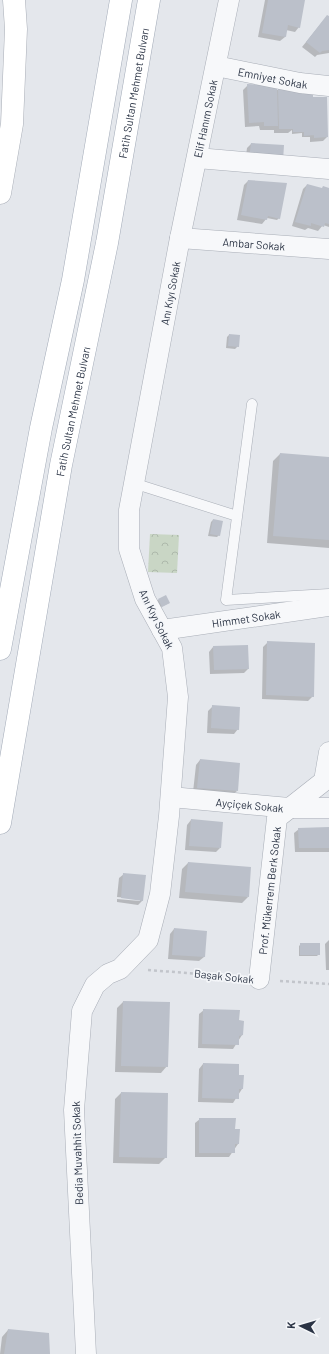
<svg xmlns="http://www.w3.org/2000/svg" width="329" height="1354" font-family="Barlow,sans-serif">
<defs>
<pattern id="park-crowns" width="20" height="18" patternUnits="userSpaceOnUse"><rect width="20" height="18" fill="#c9d6c5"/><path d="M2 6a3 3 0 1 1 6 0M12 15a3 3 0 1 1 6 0" fill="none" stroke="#adb8ab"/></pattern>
</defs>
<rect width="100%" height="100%" fill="#e4e7ec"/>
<path fill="url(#park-crowns)" d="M150,534L179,535L177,573L148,572Z"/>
<path fill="#0003" d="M265,0H304L299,27L295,32L286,30L285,37L280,41L258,37Z
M329,18V53L317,55L315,57L302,47L323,21Z
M248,85L276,90L291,89L301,95L327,137L323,141L310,142V137H302V133L292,134V130L288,133H274V130H260L259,126L245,127L243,90Z
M251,144L283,146L245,163L247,148Z
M248,181L279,218L277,220L267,218L262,224L237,220L244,185Z
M307,185L321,189H329V227L323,225L318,231L308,228L305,230L292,226L303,189Z
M229,335L238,346L235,349L226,348L227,337Z
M280,454L329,458V548L267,543L273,461Z
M213,520L219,535L217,537L208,536L211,522Z
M158,600L169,603L159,608L156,602Z
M268,642L313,696L308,701L262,699L263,647Z
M213,647L248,669L244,673L210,674L209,652Z
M213,706L238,729L234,734L207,733L208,711Z
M200,760L237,791L232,795L193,792L196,765Z
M191,820L220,848L216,852L185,850L187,825Z
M329,828V852H295L294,833L299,829Z
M188,863L248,897L242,903L179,898L182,869Z
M124,874L143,900L138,905L117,902V899L140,901V899L117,897L119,878Z
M174,929L206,932L204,957L199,961L168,959L170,934Z
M329,940V970H326L325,944Z
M301,944L319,954L317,956H299V946Z
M123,1002L167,1066L161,1073L115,1072L117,1008Z
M204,1010L242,1035L233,1049L198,1048L199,1014Z
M203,1064L242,1076V1089L233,1103L198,1102L199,1069Z
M121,1093L166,1157L159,1164L113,1163L115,1099Z
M200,1119L234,1130L238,1144L229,1157H195V1123Z
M8,1330L49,1354H0L2,1337Z"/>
<path fill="#bbc0ca" d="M268,0H305L300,28L288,25L286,37L262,33Z
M327,15L329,16V50L322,51L320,53L306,42Z
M247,84L277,86L278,126H264V122L249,123Z
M292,88L302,91V94L313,93V97H327L328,137L314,138L313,100L314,135L304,136V132H293V129H279L278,89Z
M251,143L284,145L283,161L249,159Z
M248,180L287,183L280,219L268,216L267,220L241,215Z
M307,184L322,188L323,186L329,188V224L325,223L324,227L311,223V226L295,222Z
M229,334L240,335L239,347L228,346Z
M280,453L329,457V540L273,536Z
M213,519L223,521L220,536L210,534Z
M166,595L170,603L162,607L158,599Z
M267,641L315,643L314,697L266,695Z
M248,645L249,669L214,670L213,646Z
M212,705L240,707L239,730L211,728Z
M200,759L240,763L238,791L197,788Z
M191,819L223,822L221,848L189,846Z
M329,827V848H299L298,828Z
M188,862L251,867L249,897L185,892Z
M123,873L146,875L143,901L121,898Z
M174,928L207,931L205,957L172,955Z
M300,943H320V955H300Z
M123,1001L170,1002L168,1067L121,1066Z
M203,1009L240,1010L239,1020L244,1021L243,1035L239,1036V1045L202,1044Z
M203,1063L239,1064V1075H244L243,1089H239V1099L202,1098Z
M121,1092L168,1093L167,1158L119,1157Z
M199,1118H236L235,1129H240L239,1144H235V1153H199Z
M8,1329L49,1333L50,1354H4Z"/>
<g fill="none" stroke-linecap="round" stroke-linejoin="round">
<defs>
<path id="lane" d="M252,404L226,600L329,594
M133,483L237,516"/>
<g id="street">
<path id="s1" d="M216,66L300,83L329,86"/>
<path d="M197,158L329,169"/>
<path id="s2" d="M180,238L329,249"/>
<path id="s3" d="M162,630L329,606"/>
<path id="s4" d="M171,797L289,808H329"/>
<path id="s5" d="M259,979L277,818L324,781L329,752"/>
<path id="s6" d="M86,1354L74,1110L82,1011L95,985L108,974L120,969L148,940L160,894L169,816L178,697L172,648L145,599L129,549V510L180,238L229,0"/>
</g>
<path id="secondary" d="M0,193L12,124L16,29L14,0"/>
<g id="primary">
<path d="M0,649L41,428L73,280L121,0"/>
<path id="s7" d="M0,823L61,465L107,243L149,0"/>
</g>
</defs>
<use href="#lane" stroke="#a9aeb7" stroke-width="11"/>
<use href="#street" stroke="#a9aeb7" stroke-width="21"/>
<use href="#secondary" stroke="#a9aeb7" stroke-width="23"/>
<use href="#primary" stroke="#a3abb8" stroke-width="23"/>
<path stroke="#c2c5cb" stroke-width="2.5" stroke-dasharray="3 3" stroke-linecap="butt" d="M148,970L239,977
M280,981L329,984"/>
<use href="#lane" stroke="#f7f8fa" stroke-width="10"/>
<use href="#street" stroke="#f7f8fa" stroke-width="20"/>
<use href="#secondary" stroke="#fff" stroke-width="22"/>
<use href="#primary" stroke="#fff" stroke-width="22"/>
</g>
<g text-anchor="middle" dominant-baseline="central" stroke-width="3.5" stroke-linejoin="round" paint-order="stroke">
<g font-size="11" fill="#2b3445" stroke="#f4f6f9">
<text stroke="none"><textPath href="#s1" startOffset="58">Emniyet Sokak</textPath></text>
<text stroke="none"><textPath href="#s7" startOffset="742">Fatih Sultan Mehmet Bulvarı</textPath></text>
<text stroke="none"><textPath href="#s6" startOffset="1284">Elif Hanım Sokak</textPath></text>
<text stroke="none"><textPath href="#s2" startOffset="74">Ambar Sokak</textPath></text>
<text stroke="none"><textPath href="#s6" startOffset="1106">Anı Kıyı Sokak</textPath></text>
<text stroke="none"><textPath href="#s7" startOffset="418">Fatih Sultan Mehmet Bulvarı</textPath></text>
<text stroke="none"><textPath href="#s3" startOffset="85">Himmet Sokak</textPath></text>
<text transform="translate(157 619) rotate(64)">Anı Kıyı Sokak</text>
<text stroke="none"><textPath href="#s4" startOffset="79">Ayçiçek Sokak</textPath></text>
<text stroke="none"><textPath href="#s5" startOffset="89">Prof. Mükerrem Berk Sokak</textPath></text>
<text transform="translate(224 976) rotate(6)">Başak Sokak</text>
<text transform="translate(77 1153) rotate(-92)">Bedia Muvahhit Sokak</text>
</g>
</g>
<g transform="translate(301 1326) rotate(275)" stroke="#f4f6f9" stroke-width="3" paint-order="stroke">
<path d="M0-3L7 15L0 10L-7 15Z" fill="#2b3445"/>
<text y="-6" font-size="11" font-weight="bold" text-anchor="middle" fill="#2b3445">K</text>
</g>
</svg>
